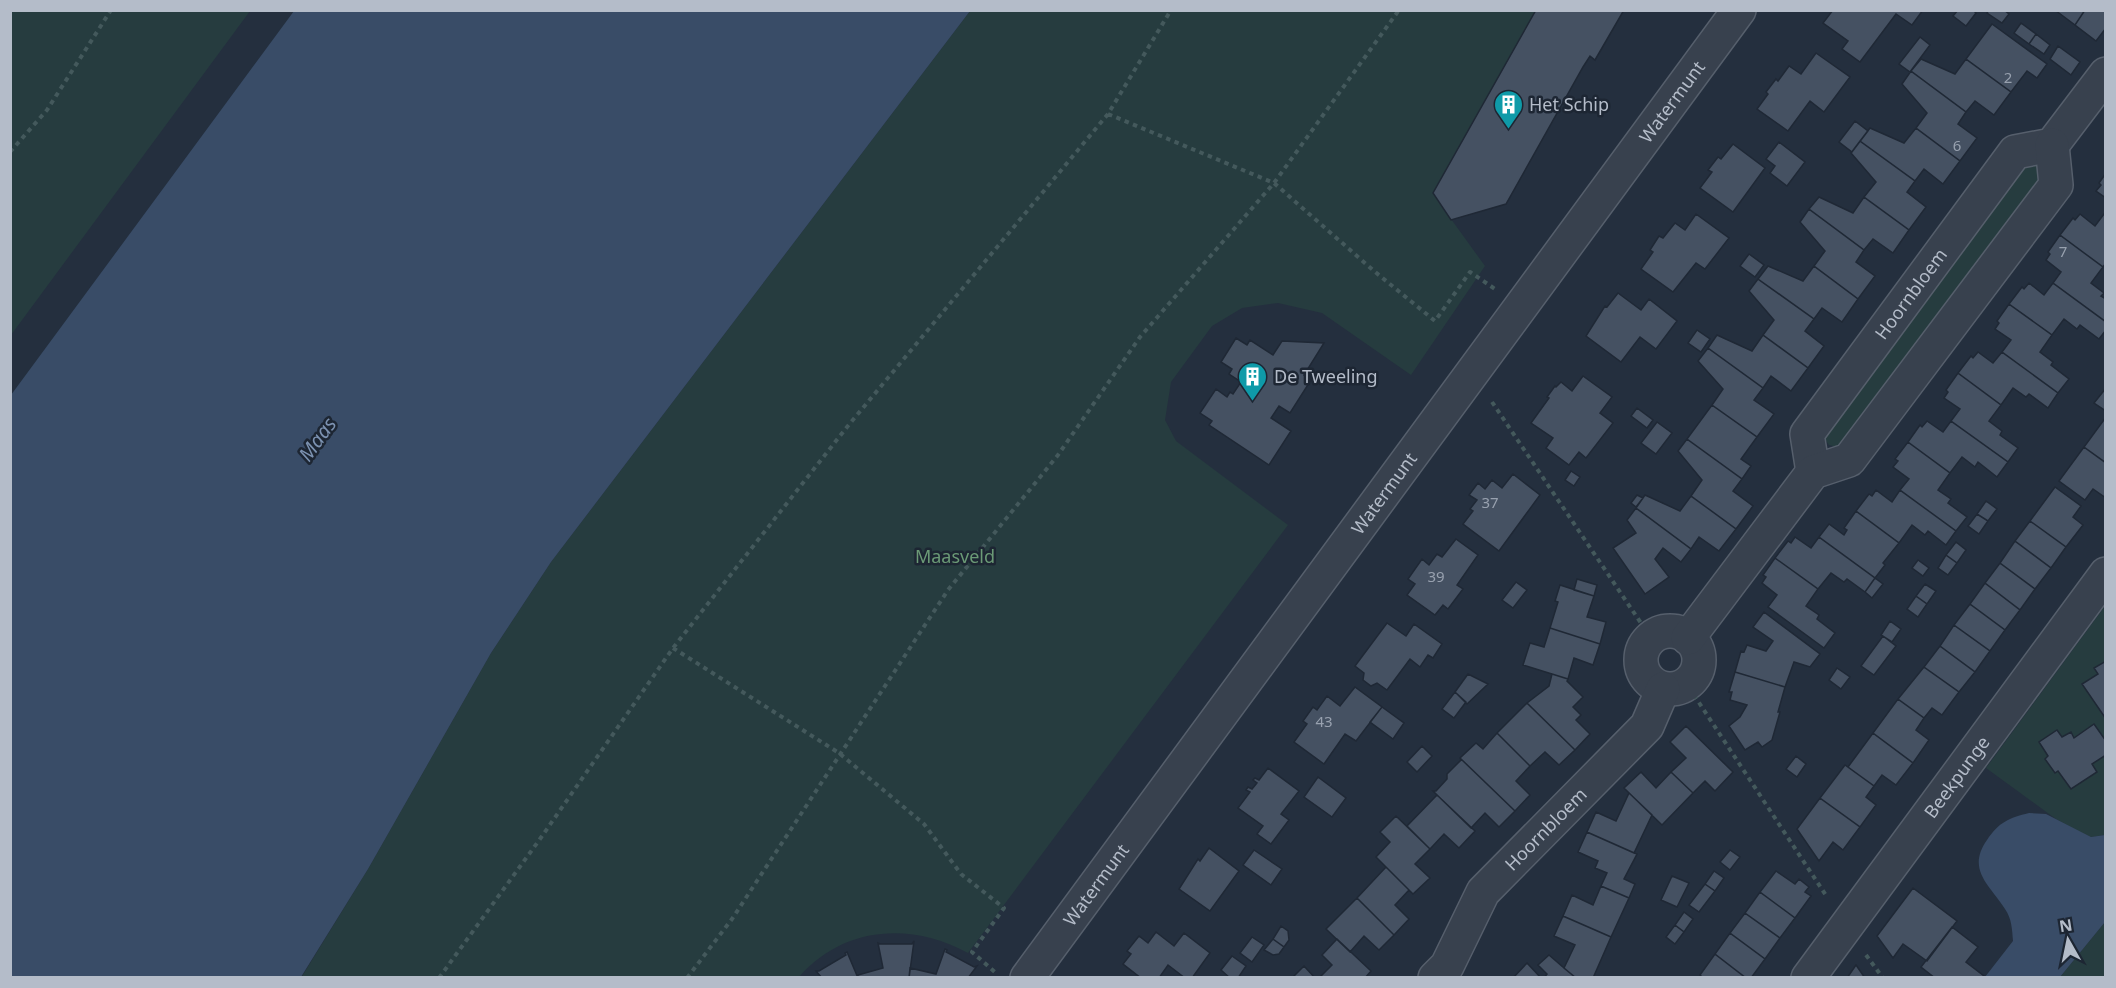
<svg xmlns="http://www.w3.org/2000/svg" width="2116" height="988" font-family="'Noto Sans',sans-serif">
<rect width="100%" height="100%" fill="#242f3e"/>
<path fill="#263c3f" d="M11,10L250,11L11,335L10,11Z
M970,11H1542L1438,201L1485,266L1411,375L1322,313L1278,303L1242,308L1212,326L1171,382L1165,420L1176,441L1288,525L968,953C911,922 844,926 799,977L301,978L368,869L491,653L551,562Z
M2033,157L2045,175L1841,448L1829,445L1822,435L2016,161Z
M2105,606V835L2091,837L2078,831L2056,819L1986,768Z
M2105,922V977H2060Z"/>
<path fill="#394c67" d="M294,11H970L551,562L491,653L368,869L301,977H11V395Z
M2029,813L2046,814L2091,837L2105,835V922L2060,977H1985L2013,941C2012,930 2012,919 2005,909C1990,885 1966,870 1987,840C1999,822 2009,818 2029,813Z"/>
<path fill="#455162" stroke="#1f2835" stroke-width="1.5" d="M1536,10H1624L1595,60L1590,56L1583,67L1506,204L1451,220L1433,193Z
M1833,10H1923L1912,25L1896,14L1860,62L1842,49L1848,41L1823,23Z
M1958,10H1973L1976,13L1966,26L1953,16Z
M1989,10H2004L2009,14L2002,23L1987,13Z
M2055,10H2085L2075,25Z
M2085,10H2106V28L2096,41L2075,25Z
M2021,23L2036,34L2029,44L2014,33Z
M1992,24L2047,64L2037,78L2027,71L2011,92L1966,59Z
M2036,34L2050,45L2044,54L2029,44Z
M1920,37L1930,45L1910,72L1899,64Z
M2058,46L2080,62L2071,75L2050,59Z
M1816,53L1850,77L1824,112L1810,101L1788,131L1757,109L1768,94L1766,92L1776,79L1778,81L1789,66L1801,74Z
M1921,59L1955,74L1966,59L2011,92L1994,115L1975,101L1966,112L1911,71Z
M1911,71L1966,112L1958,124L1977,138L1960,161L1916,128L1927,113L1902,84Z
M1855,121L1868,131L1852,152L1839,142Z
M1870,128L1904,143L1916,128L1960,161L1943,184L1924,169L1915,181L1860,141Z
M1860,141L1915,181L1907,192L1926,207L1909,230L1864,197L1876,182L1851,153Z
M1779,142L1805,162L1787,186L1770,173L1775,166L1766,159Z
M1733,144L1765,168L1733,212L1700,188L1712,172L1708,170L1718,157L1721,159Z
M2106,173V198L2096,191L2101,185L2099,183Z
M1819,197L1853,213L1864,197L1909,230L1893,253L1873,239L1864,250L1809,209Z
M1809,209L1864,250L1856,262L1875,276L1858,299L1814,266L1825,251L1800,222Z
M1696,214L1729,238L1705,269L1696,263L1673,292L1641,269L1653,252L1650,250L1659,236L1663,238L1675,223L1685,230Z
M2080,214L2095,226L2104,214L2106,215V263L2103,267L2060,235L2073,218L2075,220Z
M2060,235L2103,267L2091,283L2104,293L2101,296L2106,299V322L2053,283L2061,272L2046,260L2050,254L2048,252Z
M1749,254L1764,265L1755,277L1740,266Z
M1768,266L1803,281L1814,266L1858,299L1842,322L1822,308L1814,319L1758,279Z
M1758,279L1814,319L1805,331L1824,346L1808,368L1763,335L1774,320L1749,291Z
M2029,283L2044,295L2053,283L2106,322V330L2099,339L2080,325L2077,329L2064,319L2052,335L2009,304L2022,287L2024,289Z
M1618,293L1641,310L1649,299L1677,321L1656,349L1640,337L1621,362L1586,336L1605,306L1607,307Z
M2009,304L2052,335L2040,352L2053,362L2051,365L2069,379L2058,393L2002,352L2011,340L1995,329L1999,323L1997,321Z
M1697,330L1710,339L1701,352L1688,343Z
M1717,335L1752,351L1763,335L1808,368L1791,391L1771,376L1763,388L1708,348Z
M1236,338L1247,345L1250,340L1273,355L1282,341L1324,343L1304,375L1311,380L1290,413L1279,406L1271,418L1291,431L1269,465L1209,425L1212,421L1200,413L1216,389L1227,397L1230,392L1233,394L1241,382L1229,374L1232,369L1221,362Z
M1708,348L1763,388L1754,400L1774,414L1757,437L1712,405L1723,389L1698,361Z
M1978,352L1993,363L2002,352L2058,393L2048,408L2029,394L2026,397L2013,388L2001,405L1958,373L1971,356L1973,358Z
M1958,373L2001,405L1989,421L2002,431L2000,435L2018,448L2008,462L1951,421L1960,409L1944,398L1948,392L1946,390Z
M1583,376L1612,397L1600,413L1613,423L1586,458L1579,452L1569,465L1546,448L1553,438L1531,423L1549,398L1547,397L1555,386L1556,387L1561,382L1572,391Z
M2106,388V411L2094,403Z
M1712,405L1757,437L1741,459L1751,466L1742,479L1687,439Z
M1637,408L1653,420L1647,428L1631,416Z
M2106,417V463L2084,447Z
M1927,421L1943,432L1951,421L2008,462L1997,477L1978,462L1975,467L1962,457L1950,473L1908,442L1920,425L1922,427Z
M1657,422L1672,433L1656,454L1641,443Z
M1687,439L1742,479L1733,491L1753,506L1736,529L1691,496L1702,480L1678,451Z
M1908,442L1950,473L1938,490L1951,499L1948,503L1967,517L1956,531L1900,490L1909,479L1893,467L1898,461L1895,459Z
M2084,447L2106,463V498L2093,489L2085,500L2059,481Z
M1571,471L1580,477L1574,486L1565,480Z
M1513,474L1540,495L1499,551L1463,524L1473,511L1470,509L1477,500L1469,495L1478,483L1485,489L1492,480L1502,488Z
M2055,487L2081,506L2073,517L2083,525L2066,547L2030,521Z
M1876,490L1892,502L1900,490L1956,531L1946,545L1928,531L1925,535L1912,525L1899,543L1856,511L1869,494L1872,496Z
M1637,495L1643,498L1636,507L1631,503Z
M1645,495L1680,511L1691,496L1736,529L1719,551L1699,537L1691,549L1636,508Z
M1986,501L1997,509L1988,521L1977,514Z
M1636,508L1691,549L1681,562L1663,548L1655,559L1669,577L1645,594L1613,548L1636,533L1627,520Z
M1856,511L1899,543L1883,563L1885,565L1875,578L1819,537L1829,524L1844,535L1847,530L1844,528Z
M1977,514L1988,521L1979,534L1968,526Z
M2030,521L2066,547L2051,568L2015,541Z
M1795,537L1811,548L1819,537L1875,578L1865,592L1847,579L1844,582L1831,573L1818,589L1775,558L1788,541L1791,543Z
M1456,539L1478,555L1457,585L1463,589L1448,609L1443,605L1435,615L1407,595L1415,584L1408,579L1422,559L1429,565L1437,554L1442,557Z
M2015,541L2051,568L2035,589L2000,563Z
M1956,542L1966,550L1957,563L1946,555Z
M1946,555L1957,563L1948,575L1938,568Z
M1775,558L1818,589L1806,606L1819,615L1817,619L1835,633L1824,648L1768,607L1777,595L1762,583L1766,577L1763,575Z
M1918,560L1929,568L1923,576L1912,568Z
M2000,563L2035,589L2020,610L1985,583Z
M1875,578L1883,584L1872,598L1865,592Z
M1577,579L1597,585L1594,596L1574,590Z
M1516,582L1527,590L1513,608L1502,600Z
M1985,583L2020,610L2005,630L1970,604Z
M1925,584L1936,591L1927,604L1916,596Z
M1560,585L1594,596L1587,617L1606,622L1600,644L1550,628L1558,602L1555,601Z
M1916,596L1927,604L1918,617L1907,609Z
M1970,604L2005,630L1990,651L1954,625Z
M1764,612L1820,654L1810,667L1794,662L1785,687L1735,672L1741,651L1744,652L1747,645L1766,651L1773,641L1753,627Z
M1890,621L1901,629L1892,642L1881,635Z
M1387,623L1406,636L1414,624L1442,644L1433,658L1428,655L1420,667L1410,659L1387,690L1377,683L1371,686L1363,680L1364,673L1355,666Z
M1954,625L1990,651L1975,672L1940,646Z
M1550,628L1600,644L1593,665L1574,658L1568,679L1523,665L1530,643L1544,647Z
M1883,636L1896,646L1874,675L1861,666Z
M1940,646L1975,672L1959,692L1924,667Z
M2106,661V719L2082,684L2098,674L2094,668Z
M1924,667L1959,692L1942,715L1932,708L1924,718L1898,699Z
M1837,668L1850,677L1841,689L1829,680Z
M1735,672L1785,687L1778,712H1780L1772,740L1762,747L1758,742L1745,750L1729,726L1740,717L1747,705L1730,700L1732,692H1729Z
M1468,674L1488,684L1467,704L1455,692Z
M1552,674L1568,679L1567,681L1583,697L1573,707L1581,715L1576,720L1590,734L1575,750L1527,703L1549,686Z
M1355,687L1382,707L1356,741L1345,734L1324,764L1294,742L1307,724L1303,721L1313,707L1317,710L1327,696L1340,706Z
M1455,692L1466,702L1454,718L1442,709Z
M1898,699L1924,718L1916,730L1929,740L1913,763L1873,733Z
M1527,703L1575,750L1559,765L1545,752L1530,766L1497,733Z
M1382,707L1404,723L1393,739L1370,722Z
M2094,724L2106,741V755L2092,764L2097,772L2071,789L2058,771L2055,773L2045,759L2048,756L2039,742L2057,730L2062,737L2071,732L2074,738Z
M1686,726L1733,772L1715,791L1705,781L1693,793L1671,772L1686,758L1670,742Z
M1497,733L1530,766L1516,781L1530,795L1515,811L1460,758L1476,743L1483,749Z
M1873,733L1913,763L1896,785L1882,775L1874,786L1848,767Z
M1422,746L1432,756L1417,772L1407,762Z
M1796,756L1806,764L1797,777L1786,769Z
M1460,758L1515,811L1499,827L1485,813L1471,828L1433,791H1436L1447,779V774L1461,760Z
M1845,765L1874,786L1866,797L1876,805L1860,827L1820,798Z
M1268,768L1299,791L1281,814L1289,820L1271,844L1257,834L1263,826L1238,808L1250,792L1246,790L1248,787L1252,789L1257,783L1253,780L1255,778L1259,780Z
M1641,772L1656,788L1671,772L1693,793L1662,825L1624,788Z
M1318,777L1346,798L1332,817L1304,797Z
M1629,793L1652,815L1634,853L1587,832L1596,812L1616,821Z
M1437,795L1475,831L1459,848L1444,834L1430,849L1407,826Z
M1820,798L1860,827L1843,850L1833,842L1819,861L1797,829Z
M1396,816L1430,849L1415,864L1430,878L1413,894L1376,857L1390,842L1380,832Z
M1587,832L1637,854L1624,879L1635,884L1629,898L1601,886L1607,873L1595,868L1598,861L1578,852Z
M1209,848L1239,871L1210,911L1179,889L1198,859L1200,861Z
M1254,850L1282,869L1271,885L1243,865Z
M1730,850L1740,857L1730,870L1720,862Z
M1386,867L1409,890L1395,905L1409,919L1394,935L1357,898Z
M1714,871L1724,878L1715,891L1705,884Z
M1776,871L1795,884L1799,879L1809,887L1805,892L1811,896L1795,918L1760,892Z
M1672,876L1689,883L1677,907L1661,900Z
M1705,884L1715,891L1699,912L1689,905Z
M1601,886L1629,898L1611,937L1563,916L1572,895L1593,905Z
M1913,888L1957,921L1927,961L1903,944L1893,958L1877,936Z
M1760,892L1795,918L1780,938L1745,913Z
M1357,898L1394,935L1379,950L1364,936L1350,952L1326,929Z
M1684,912L1693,919L1684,932L1675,925Z
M1745,913L1780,938L1765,959L1730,933Z
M1563,916L1611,937L1593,978H1576L1564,968L1575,945L1554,936Z
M1675,925L1684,932L1675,944L1666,937Z
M1281,926L1288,931L1289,940L1284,947L1273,939Z
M1952,927L1978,947L1966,962L1984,976L1983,978H1935L1921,967Z
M1156,932L1174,946L1184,933L1210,953L1192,978H1185L1168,965L1159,978H1141L1123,964L1131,954L1127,951L1139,936L1148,943Z
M1730,933L1765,959L1751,978H1746L1715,954Z
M1252,937L1264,945L1252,962L1240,953Z
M1273,939L1284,947L1279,954L1273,955L1264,950Z
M1337,939L1371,971L1365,978H1319L1332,965L1322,955Z
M914,941L909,978H858V975L883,968L878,943L880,944H912Z
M945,949L947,950L946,952L974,967L977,966L968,978H909L910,968L936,974Z
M847,952L858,978H822L816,971H819L846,955L845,953Z
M1715,954L1746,978H1703L1700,975Z
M1549,955L1564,968L1576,978H1544L1547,974L1538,965Z
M1232,956L1246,966L1238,978H1230L1221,970Z
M1527,963L1541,978H1513Z
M1856,965L1865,978H1847Z
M1304,966L1315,978H1292Z"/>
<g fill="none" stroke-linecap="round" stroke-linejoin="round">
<defs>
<g id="street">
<path id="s1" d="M1813,472L1807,434L2015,152L2052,145L2106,74"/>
<circle cx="1670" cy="660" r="29"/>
<path d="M1688,638L1813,472L1849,460L2056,185L2052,145"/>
<path id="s2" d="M1027,978L1739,10"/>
<path id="s3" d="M1435,978L1447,966L1483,892L1647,726L1663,689"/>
<path id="s4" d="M1808,978L2106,574"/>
</g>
</defs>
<use href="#street" stroke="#565f6c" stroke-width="36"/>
<path stroke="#44595c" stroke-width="4" stroke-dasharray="4.5 4.5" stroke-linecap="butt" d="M1108,114L1274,183L1374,271L1435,321L1470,272L1495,289
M10,152L47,110L111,10
M1492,402L1651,638
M673,648L839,753L924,824L961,874L1004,908L972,952L996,973
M1694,695L1827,897
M1866,955L1883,978
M439,978L540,839L673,648L847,427L1108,114L1171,10
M687,978L732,919L948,590L1058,455L1140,337L1274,183L1399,10"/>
<use href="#street" stroke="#38414e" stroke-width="33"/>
</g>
<defs>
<symbol id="building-pin" viewBox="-11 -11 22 30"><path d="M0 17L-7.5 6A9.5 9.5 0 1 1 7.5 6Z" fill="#0f9aa8" stroke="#1d2633"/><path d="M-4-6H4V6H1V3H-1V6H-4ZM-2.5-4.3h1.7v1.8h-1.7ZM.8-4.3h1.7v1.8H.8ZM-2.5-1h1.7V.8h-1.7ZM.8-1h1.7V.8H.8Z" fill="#fff"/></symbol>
</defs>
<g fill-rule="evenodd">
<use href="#building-pin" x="1492" y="88" width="33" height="45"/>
<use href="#building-pin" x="1236" y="360" width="33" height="45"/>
</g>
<g text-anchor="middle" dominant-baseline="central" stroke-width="5" stroke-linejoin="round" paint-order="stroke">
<g font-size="15" fill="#98a1af">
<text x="2008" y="77">2</text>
<text x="1957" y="145">6</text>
<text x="2063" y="251">7</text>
<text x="1490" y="502">37</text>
<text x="1436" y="576">39</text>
<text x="1324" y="721">43</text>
</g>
<g font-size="18" fill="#b4bcc9" stroke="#1d2633">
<text stroke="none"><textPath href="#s2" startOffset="1088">Watermunt</textPath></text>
<text stroke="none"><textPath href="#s1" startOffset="213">Hoornbloem</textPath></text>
<text stroke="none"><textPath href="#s2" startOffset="602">Watermunt</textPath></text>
<text stroke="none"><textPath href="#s4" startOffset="250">Beekpunge</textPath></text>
<text stroke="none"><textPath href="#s3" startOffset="188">Hoornbloem</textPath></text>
<text stroke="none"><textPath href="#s2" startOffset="116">Watermunt</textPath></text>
</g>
<g font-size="18" fill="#b4bcc9" stroke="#1d2633" text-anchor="start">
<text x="1529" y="104">Het Schip</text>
<text x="1274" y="376">De Tweeling</text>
</g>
<g font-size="18" fill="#6b9a76" stroke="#1d2633">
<text x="955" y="556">Maasveld</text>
</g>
<g font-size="20" font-style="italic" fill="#7c92b1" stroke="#1d2633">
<text transform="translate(317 439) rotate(-54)">Maas</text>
</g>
</g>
<rect width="2116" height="988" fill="none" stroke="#b4bcc9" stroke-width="24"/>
<g transform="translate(2068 940) rotate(351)" stroke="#1d2633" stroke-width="4.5" paint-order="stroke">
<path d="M0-4.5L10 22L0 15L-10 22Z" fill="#b4bcc9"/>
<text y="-9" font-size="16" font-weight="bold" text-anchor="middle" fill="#b4bcc9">N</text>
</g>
</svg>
